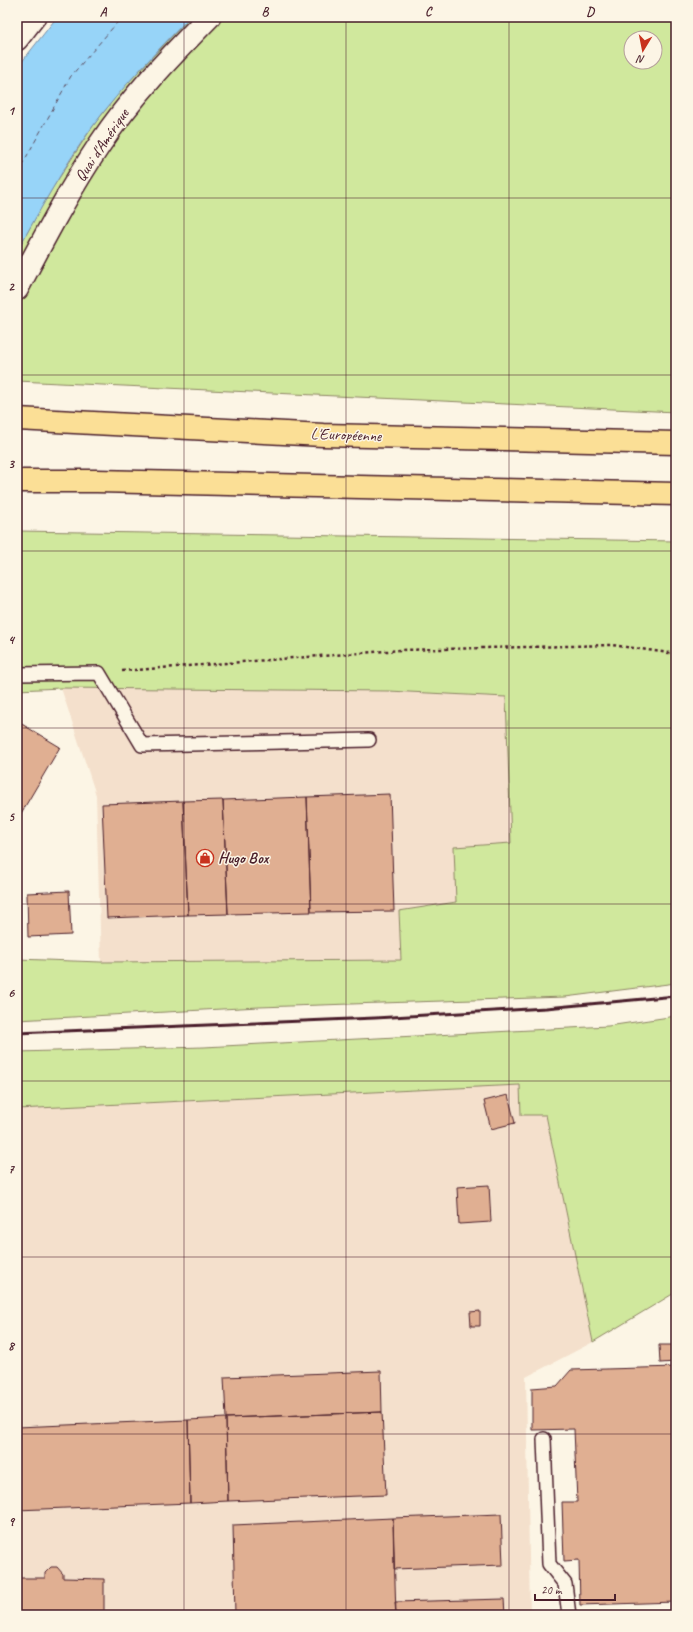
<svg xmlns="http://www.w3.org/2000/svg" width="693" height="1632" font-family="Caveat,sans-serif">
<rect width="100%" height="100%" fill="#fcf5e5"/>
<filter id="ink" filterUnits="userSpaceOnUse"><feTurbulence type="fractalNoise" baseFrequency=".025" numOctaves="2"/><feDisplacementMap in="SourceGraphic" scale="8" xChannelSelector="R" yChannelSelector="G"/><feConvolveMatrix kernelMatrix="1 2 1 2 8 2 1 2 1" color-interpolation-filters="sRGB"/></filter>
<g filter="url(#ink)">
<path fill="#f4e0cc" d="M61,688L389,691L507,697L511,844L456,902L399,911L401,960L101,962L96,795Z
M520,1085L546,1115L593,1342L526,1377L530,1615H17V1109Z"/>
<path fill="#d0e89d" stroke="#8d8464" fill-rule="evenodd" d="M190,17H676V412L17,381V251L48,195L93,126L121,90ZM631,38H655V62H631Z
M17,531L676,541V983L565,997L259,1007L17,1020V959L101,962L401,960L399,911L456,902L454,847L511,843L506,697L389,691L61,688L17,690Z
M676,1016V1292L593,1342L546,1115H521L520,1085L17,1109V1052L204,1047L608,1026Z"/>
<path fill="#97d4f8" stroke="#788ca6" d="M57,17H190C156,52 122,87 93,126C64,166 41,208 17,251V68Z"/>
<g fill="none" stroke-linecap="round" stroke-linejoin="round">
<path stroke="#5d4c5e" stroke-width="1" stroke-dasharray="5 4" stroke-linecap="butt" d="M17,174L71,76L122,17"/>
</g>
<path fill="#e0af92" stroke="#4a1f2b" d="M20,723L60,747L20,815L17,813V729Z
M390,794L394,911L311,912L307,797Z
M307,797L311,912L228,914L223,800Z
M223,800L228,914L188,915L183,801Z
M183,801L188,915L107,918L102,804Z
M69,891L71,935L28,937L27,893Z
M508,1095L515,1123L491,1129L484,1101Z
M489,1185L491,1222L459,1224L457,1187Z
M480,1311V1326H471L470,1312Z
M659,1345H676V1362L660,1363Z
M676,1367V1602L580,1605L579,1560L564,1561L562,1502H577L574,1429L532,1430V1388L557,1386L571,1370Z
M381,1371L382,1412L226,1418L224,1377Z
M382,1412L386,1495L228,1501L226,1418Z
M226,1418L228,1501L190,1503L188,1420Z
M188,1420L190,1503L17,1510V1427Z
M501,1514L503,1565L394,1569L393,1518Z
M393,1518L396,1615H235L233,1525Z
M51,1567H57L63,1574V1578L104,1579V1615H17V1578H45V1573Z
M504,1599L505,1615H396L395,1602Z"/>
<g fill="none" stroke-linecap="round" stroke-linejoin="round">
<defs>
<path id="lane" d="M17,674L99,673L142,745L369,740
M544,1439L549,1564L565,1584L569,1615"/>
<path id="street" d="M17,289C43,240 69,190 100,144C131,97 170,57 209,17"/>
<path id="secondary" d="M17,39L34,17"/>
<path id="highway" d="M17,419L323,435L676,443
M17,481H97L676,494"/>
</defs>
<use href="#lane" stroke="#4a1f2b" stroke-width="16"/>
<use href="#street" stroke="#4a1f2b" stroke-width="25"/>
<use href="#secondary" stroke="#4a1f2b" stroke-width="25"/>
<use href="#highway" stroke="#4a1f2b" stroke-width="25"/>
<path stroke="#4a1f2b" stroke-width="2.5" stroke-dasharray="3 3" stroke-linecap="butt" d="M122,671L400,650L612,645L676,654"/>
<use href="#lane" stroke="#fcf5e5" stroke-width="13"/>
<use href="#street" stroke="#fcf5e5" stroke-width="22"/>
<use href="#secondary" stroke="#fcf5e5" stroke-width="22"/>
<use href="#highway" stroke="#fbdf96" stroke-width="22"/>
<path stroke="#4a1f2b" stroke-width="3" d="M17,1033L375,1018L546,1008L676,996"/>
</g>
</g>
<path fill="none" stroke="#4a1f2b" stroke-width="1" stroke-opacity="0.55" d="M184,17V1615M346,17V1615M509,17V1615M17,198H676M17,375H676M17,551H676M17,728H676M17,904H676M17,1081H676M17,1257H676M17,1434H676"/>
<defs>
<symbol id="shop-ring" viewBox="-11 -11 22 22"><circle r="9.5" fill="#fcf5e5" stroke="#c8321e" stroke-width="1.5"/><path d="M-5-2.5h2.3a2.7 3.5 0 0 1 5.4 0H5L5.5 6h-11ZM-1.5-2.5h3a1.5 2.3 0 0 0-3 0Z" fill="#c8321e"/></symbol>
</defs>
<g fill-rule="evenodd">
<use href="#shop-ring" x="195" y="848" width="20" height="20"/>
</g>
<g text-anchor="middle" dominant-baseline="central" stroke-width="3" stroke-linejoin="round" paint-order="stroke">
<g font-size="16" fill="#4a1f2b" stroke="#fcf5e5">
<text transform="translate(102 145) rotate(-56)">Quai d'Amérique</text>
<text transform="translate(346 435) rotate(2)">L'Européenne</text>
</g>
<g font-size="16" font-weight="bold" fill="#4a1f2b" stroke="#fcf5e5" text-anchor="start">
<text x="218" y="858">Hugo Box</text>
</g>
</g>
<rect width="693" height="1632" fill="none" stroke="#fcf5e5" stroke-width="44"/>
<g transform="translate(643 50) rotate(190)"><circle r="19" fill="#fcf5e5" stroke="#b59f9b"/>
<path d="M0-3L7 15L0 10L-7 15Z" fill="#c8321e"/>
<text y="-6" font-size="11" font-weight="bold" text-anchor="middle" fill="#4a1f2b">N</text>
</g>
<path d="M535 1594v6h80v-6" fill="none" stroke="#4a1f2b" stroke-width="2"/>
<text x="541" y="1594" font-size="12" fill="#4a1f2b" stroke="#fcf5e5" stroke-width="3" paint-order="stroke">20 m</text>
<rect x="22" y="22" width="649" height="1588" fill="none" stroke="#4a1f2b" stroke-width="1.5"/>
<g font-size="13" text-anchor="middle" font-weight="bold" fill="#4a1f2b">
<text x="103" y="16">A</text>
<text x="265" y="16">B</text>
<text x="428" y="16">C</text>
<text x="590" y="16">D</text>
<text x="11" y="115">1</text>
<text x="11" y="291">2</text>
<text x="11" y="468">3</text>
<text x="11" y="644">4</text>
<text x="11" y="821">5</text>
<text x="11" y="997">6</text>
<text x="11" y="1173">7</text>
<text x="11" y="1350">8</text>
<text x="11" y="1526">9</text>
</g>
</svg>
